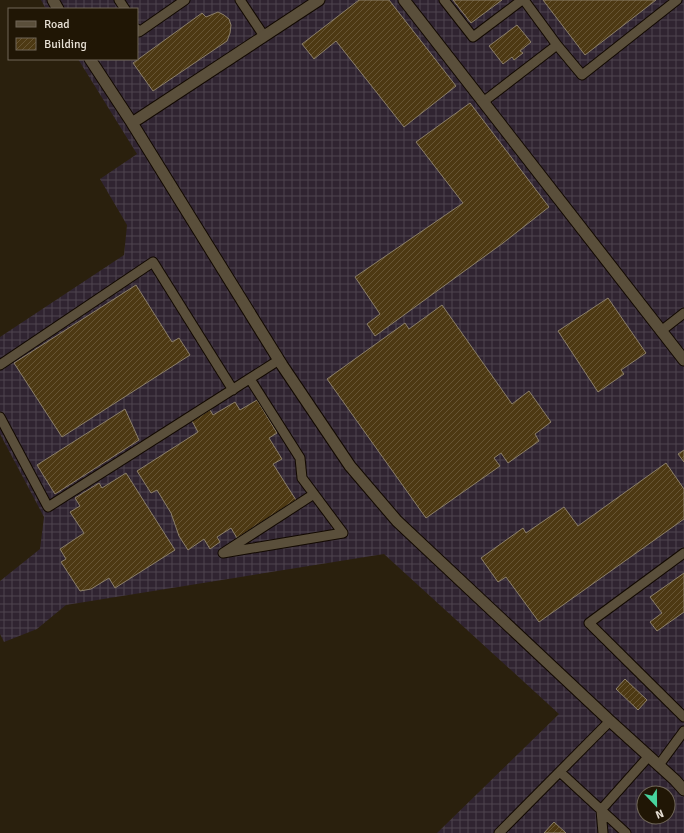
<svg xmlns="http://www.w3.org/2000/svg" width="684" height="833" font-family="Signika,sans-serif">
<defs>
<pattern id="industrial-grid" width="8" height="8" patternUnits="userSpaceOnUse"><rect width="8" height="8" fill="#302431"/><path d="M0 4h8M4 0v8" fill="none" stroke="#4e444e"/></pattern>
<pattern id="building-hatch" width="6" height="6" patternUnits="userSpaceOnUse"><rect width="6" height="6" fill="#4d3913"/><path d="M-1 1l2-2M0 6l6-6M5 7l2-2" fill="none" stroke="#675534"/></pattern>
</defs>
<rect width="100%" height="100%" fill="#2a200d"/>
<path fill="url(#industrial-grid)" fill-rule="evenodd" d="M41,0H684V833H437L559,714L384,554L66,605L37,629L4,642L0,634V581L40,549L44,517L0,434V337L124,255L127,225L100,179L137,154L78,59H137V9H46ZM644,793H668V817H644Z"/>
<path fill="url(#building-hatch)" stroke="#8c806a" d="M359,0H389L456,86L404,127L336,41L314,59L302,44Z
M453,0H502L471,23Z
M543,0H656L585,55Z
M218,12L224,15L229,19L231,25L230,33L227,41L153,91L133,63L202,13L206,17Z
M517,25L531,42L520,51L523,53L514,60L512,57L503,64L489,46Z
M470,103L549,207L503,243L375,336L367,324L380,314L355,277L463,203L416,142Z
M136,285L172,342L179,338L190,355L62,437L14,363Z
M608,298L646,353L621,370L624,374L598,392L558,331Z
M442,305L512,404L529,391L551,422L535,434L539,441L508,463L501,453L494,458L500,466L426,518L327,379L405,323L409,329Z
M257,400L277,433L269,438L282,459L273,464L296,500L237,538L231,528L217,537L220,542L210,549L204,539L188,550L179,536L171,513L157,490L151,493L137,471L198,432L192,421L210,410L213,415L235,402L240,410Z
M125,409L139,440L55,494L37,465Z
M684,450V462L678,454Z
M666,463L684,489V519L539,622L506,577L498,582L481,558L523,528L526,533L564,507L578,526Z
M126,473L175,550L115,588L109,578L91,589L80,591L61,562L66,559L60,549L84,533L70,512L80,506L75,498L99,483L102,488Z
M684,573V612L657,631L650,622L662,613L650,597Z
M625,679L647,700L638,710L616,689Z
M554,822L566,833H544Z"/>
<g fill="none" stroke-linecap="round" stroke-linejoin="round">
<defs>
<path id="service" d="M119,0L125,9
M240,0L264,36
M444,0L473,37L522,0
M524,0L557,45
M137,29L139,32L185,0
M483,102L557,45L582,75L677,0
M661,331L684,313
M0,365L153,262L233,390
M250,379L300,458L302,478L343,533L223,553L314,494
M0,417L48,507L279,360
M684,553L589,623L684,717
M659,765L684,731
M560,772L626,833
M499,833L610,721
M603,833L601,810L649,756"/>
<path id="tertiary" d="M53,0L58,9
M404,0L684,360
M90,59L132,123L282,365L350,466L397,521L610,721L675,780L684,790
M132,123L319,0"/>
</defs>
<use href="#service" stroke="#120900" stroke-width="11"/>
<use href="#tertiary" stroke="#120900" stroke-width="13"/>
<use href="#service" stroke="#5a4f3b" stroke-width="9"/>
<use href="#tertiary" stroke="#5a4f3b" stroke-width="11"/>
</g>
<rect x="8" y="8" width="130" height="52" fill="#201605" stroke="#706758"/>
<rect x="16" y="21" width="20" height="6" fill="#5a4f3b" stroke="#706758"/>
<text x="44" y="28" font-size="12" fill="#e7e0d5">Road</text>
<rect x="16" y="38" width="20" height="12" fill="url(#building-hatch)" stroke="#706758"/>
<text x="44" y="48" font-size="12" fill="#e7e0d5">Building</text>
<g transform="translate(656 805) rotate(158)"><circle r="19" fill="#201605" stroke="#706758"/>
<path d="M0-3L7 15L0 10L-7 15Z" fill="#47d49e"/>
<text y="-6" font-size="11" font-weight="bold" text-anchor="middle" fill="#e7e0d5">N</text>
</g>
</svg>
